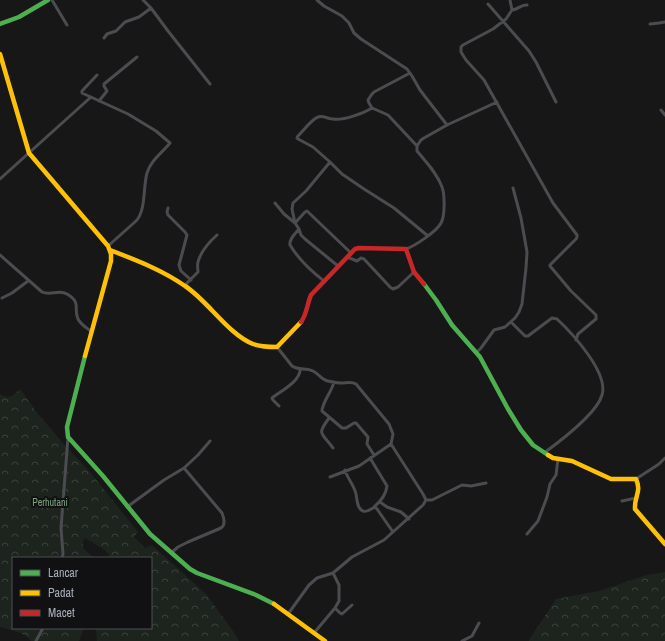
<svg xmlns="http://www.w3.org/2000/svg" width="665" height="641" font-family="'Archivo Narrow',sans-serif">
<defs>
<pattern id="forest-crowns" width="20" height="18" patternUnits="userSpaceOnUse"><rect width="20" height="18" fill="#1d241e"/><path d="M2 6a3 3 0 1 1 6 0M12 15a3 3 0 1 1 6 0" fill="none" stroke="#3b413d"/></pattern>
</defs>
<rect width="100%" height="100%" fill="#171717"/>
<path fill="url(#forest-crowns)" d="M20,389L38,414L62,442L90,472L138,532L134,537L145,548L152,545L206,594L233,631L239,641H97L96,628H151V558H111L105,550L85,538C78,547 88,552 94,558H13V628H84L79,641H31C26,633 9,629 0,627V394C10,400 12,396 20,389Z
M665,572V641H529V640L556,599L599,591L647,575Z"/>
<g fill="none" stroke-linecap="round" stroke-linejoin="round">
<path stroke="#4b4c50" stroke-width="3" d="M52,0L67,25
M143,0L151,8L168,31L210,84
M317,0L324,6L342,16L349,23L354,33L361,39L407,69L412,76L420,90L447,125
M510,0L512,10L506,19L493,29L463,45L461,47V52L466,60L484,80L553,203L577,235V237L576,239L550,265V266L571,291L596,315V319L578,334L576,340
M488,4L529,51L536,62L556,102
M512,10C518,10 521,4 527,5
M650,24L659,23L665,22
M104,38L107,34L116,31L125,22L139,17L151,8
M410,73L374,92L372,94L368,100L369,103L372,108L388,115L417,146
M97,75L82,91V93L128,114L156,131L170,143C162,153 151,160 147,173C143,187 146,211 136,221L108,246
M99,101L107,91L104,86V84L137,57
M372,108C364,113 343,121 333,119C328,119 323,115 318,117C312,119 303,131 298,136L297,138L298,139L313,147L330,162L342,174L364,189L394,208L428,236
M661,110L665,115
M0,179L91,97
M275,203L284,214L295,223L299,229L301,235L305,239L338,266
M168,208L167,212L168,215L185,232L187,235L179,265L181,271L191,280
M295,223L305,212L307,211L351,253
M295,223L292,209L293,203L306,191L330,162
M299,229C295,234 289,239 290,245C299,260 311,271 324,281
M406,249C415,246 437,231 441,223C445,216 445,195 442,187C437,173 426,162 417,151V146L421,140L424,138L447,125L497,102
M0,255L42,292C51,296 59,289 67,294C82,303 73,308 78,319C81,325 87,328 92,332
M347,257L357,261L361,258L364,259L378,274L390,287L393,289L398,287L414,272
M185,285L198,272C198,269 197,266 198,262C201,251 208,243 217,235
M2,298L12,293L28,281
M511,322L525,336H528L552,318L557,319C572,333 609,373 602,395C597,413 559,442 544,453
M277,347L292,366C299,371 306,367 313,371C319,374 322,380 328,381C332,382 337,383 341,383C347,383 351,381 356,384L389,424L393,434L391,444L423,494L426,500L423,505L384,540L352,557L333,573L317,578L309,585L288,614
M476,353L481,348L494,330L505,327L515,318L519,312L522,304L526,268L527,252L521,218L513,188
M334,382C332,391 322,403 322,411L342,428H346L354,423H356L368,437L367,444L374,455
M279,406L273,400L272,398C281,391 301,381 300,369
M329,418C316,436 322,432 333,448
M370,458L387,486C386,495 380,502 374,507
M345,470C347,478 354,485 356,494C357,499 357,509 363,511C367,513 372,508 375,507L377,509L393,532
M330,477L359,466L391,444
M636,479L659,464L665,458
M426,500H432L462,485L471,486L486,483
M622,501L636,498
M380,502L387,507L401,512L409,519
M127,507L164,480L184,468L198,455L210,441
M527,534L538,521L547,497L550,484L556,475L558,459
M171,553L178,547L188,542L221,528C226,525 224,518 222,513L184,468
M62,558L63,554L61,528L68,437
M334,609H336L340,613L342,614L352,605
M314,633L335,608L339,601V585L333,573
M36,641L43,628
M462,641L472,636L479,623"/>
<path stroke="#4caf50" stroke-width="4.5" d="M0,24L19,17L48,0
M424,284L436,300L452,325L480,357L508,409L521,430L533,445L548,455
M85,356L67,427L68,437L103,476L150,534L190,569L197,573L256,595L274,604"/>
<path stroke="#ffc107" stroke-width="4.5" d="M0,54L29,153L108,246L111,254V261L85,356
M110,250C136,260 162,270 185,286C208,301 228,334 253,344C261,347 269,347 277,347L301,322
M548,455L553,458L572,461L611,479H636C642,492 634,496 635,509L665,544
M274,604L325,641"/>
<path stroke="#c62828" stroke-width="4.5" d="M301,322C307,314 307,304 311,295L355,249L359,248L406,249L414,272L424,284"/>
</g>
<g text-anchor="middle" dominant-baseline="central" stroke-width="4" stroke-linejoin="round" paint-order="stroke">
<g font-size="10" fill="#7fa381" stroke="#111113">
<text x="50" y="502">Perhutani</text>
</g>
</g>
<rect x="12" y="557" width="140" height="72" fill="#111113" stroke="#4d4f55"/>
<rect x="20" y="570" width="20" height="6" fill="#4caf50" stroke="#4d4f55"/>
<text x="48" y="577" font-size="12" fill="#a8adb8">Lancar</text>
<rect x="20" y="590" width="20" height="6" fill="#ffc107" stroke="#4d4f55"/>
<text x="48" y="597" font-size="12" fill="#a8adb8">Padat</text>
<rect x="20" y="610" width="20" height="6" fill="#c62828" stroke="#4d4f55"/>
<text x="48" y="617" font-size="12" fill="#a8adb8">Macet</text>
</svg>
